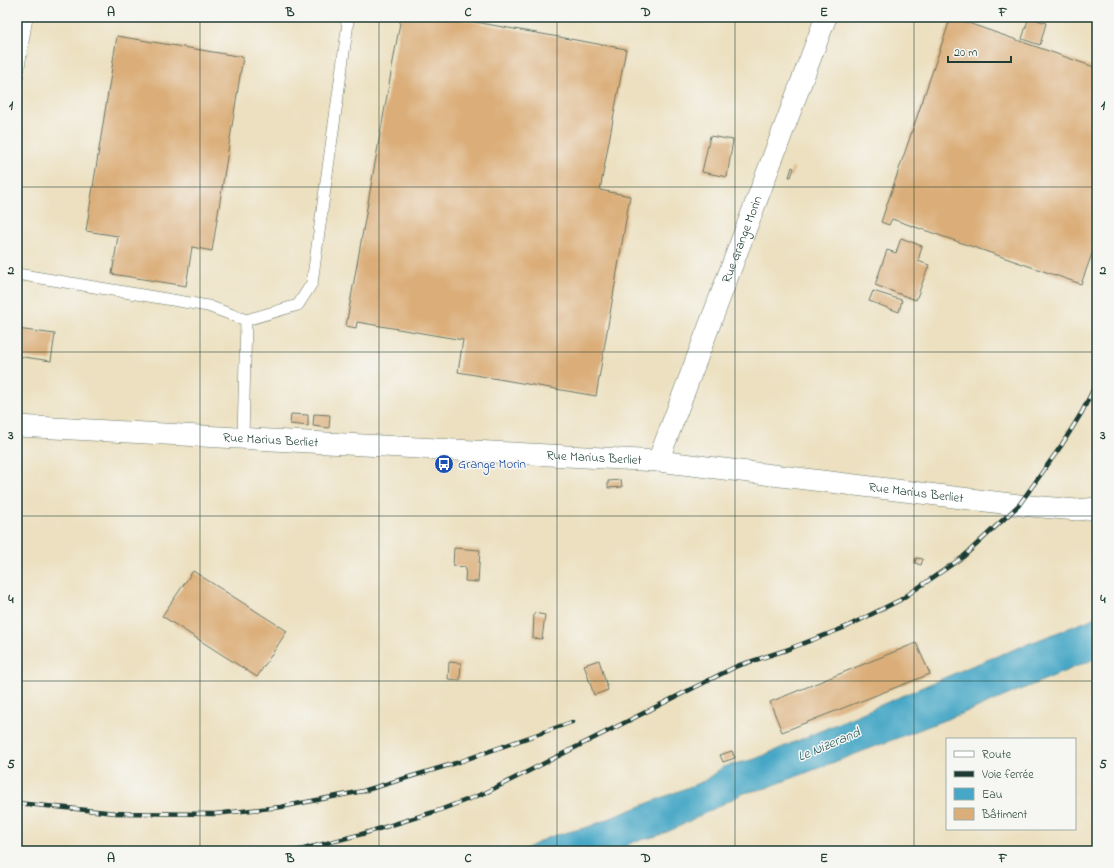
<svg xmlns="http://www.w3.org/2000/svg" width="1114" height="868" font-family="'Indie Flower',sans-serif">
<rect width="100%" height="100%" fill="#f6f6f2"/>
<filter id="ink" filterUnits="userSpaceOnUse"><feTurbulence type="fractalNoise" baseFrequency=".025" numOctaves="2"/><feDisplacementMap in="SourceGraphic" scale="8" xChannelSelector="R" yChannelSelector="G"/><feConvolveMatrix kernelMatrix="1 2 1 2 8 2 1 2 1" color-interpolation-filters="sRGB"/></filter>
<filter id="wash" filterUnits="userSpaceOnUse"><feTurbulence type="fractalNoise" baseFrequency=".012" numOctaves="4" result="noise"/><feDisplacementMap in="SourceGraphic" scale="16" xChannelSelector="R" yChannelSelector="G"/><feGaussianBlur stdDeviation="0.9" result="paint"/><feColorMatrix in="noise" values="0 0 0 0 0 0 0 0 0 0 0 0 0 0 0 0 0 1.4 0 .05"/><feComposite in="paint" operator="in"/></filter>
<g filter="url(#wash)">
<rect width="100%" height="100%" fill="#ece0c0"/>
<path fill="#46a7c6" stroke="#32727d" d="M1097,616V658L984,705L766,788L744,793L676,828L657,836L633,842L618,851H522L549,837L588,827L704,781L723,767L755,759L974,665L1087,621Z"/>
<g id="blocks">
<path fill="#dbae79" d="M401,17H447L626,49L600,190L630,196L596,396L458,372L463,340L357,322L356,328L346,326Z
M951,17L1097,68V240L1081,284L892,219L889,225L881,222Z
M1029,17L1046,23L1040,45L1022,39Z
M117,36L243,57L212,251L192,247L186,286L112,274L118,236L86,231Z
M710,136L733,140L727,177L702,172Z
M792,167L794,168L791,177H789Z
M901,238L922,246L918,261L929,265L916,300L875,285L887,250L896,253Z
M873,291L902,300L899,312L869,301Z
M17,329L55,334L51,361L17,356Z
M291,414L308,415V426L290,424Z
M314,414L330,415L329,428L313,426Z
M621,480L622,487L608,488V481Z
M454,548L480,550L478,582L465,581L466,567L453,566Z
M916,558L923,559L921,565L915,563Z
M193,571L287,631L257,677L162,616Z
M534,613L545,615L542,639L533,638Z
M916,643L930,674L782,732L770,702Z
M599,660L608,690L594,695L584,665Z
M449,662L461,663L460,680L448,679Z
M732,751L735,758L723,762L720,755Z"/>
</g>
</g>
<g filter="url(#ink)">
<use href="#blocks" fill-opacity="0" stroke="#677665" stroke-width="1"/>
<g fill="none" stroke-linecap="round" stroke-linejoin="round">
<defs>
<path id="service" d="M17,79L27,17
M17,274L208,306L246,320L298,305L312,283L348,23L343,17
M243,438L246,320"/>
<g id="minor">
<path id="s1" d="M17,426L658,461L1019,505L1077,510L1097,508"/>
<path id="s2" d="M658,461L826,17"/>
</g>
</defs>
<use href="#service" stroke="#677665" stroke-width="12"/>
<use href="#minor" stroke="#677665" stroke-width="22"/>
<use href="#service" stroke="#fff" stroke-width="11"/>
<use href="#minor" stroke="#fff" stroke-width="21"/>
<defs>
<path id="rail" d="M17,803L116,813L214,814L281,807L363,791L456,763L572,722
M296,851L362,834L437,811L485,793L737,666L786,650L846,627L900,600L963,557L1019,505L1061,446L1082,412L1097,382"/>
</defs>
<use href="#rail" stroke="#1f3d34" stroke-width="4.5"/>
<use href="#rail" stroke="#f6f6f2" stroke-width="3" stroke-dasharray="9" stroke-linecap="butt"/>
</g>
</g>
<path fill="none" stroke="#1f3d34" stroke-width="1" stroke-opacity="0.55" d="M200,17V851M379,17V851M557,17V851M735,17V851M914,17V851M17,187H1097M17,352H1097M17,516H1097M17,681H1097"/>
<defs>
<symbol id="bus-disc" viewBox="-11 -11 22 22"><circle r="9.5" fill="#1a4fb4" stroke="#f6f6f2"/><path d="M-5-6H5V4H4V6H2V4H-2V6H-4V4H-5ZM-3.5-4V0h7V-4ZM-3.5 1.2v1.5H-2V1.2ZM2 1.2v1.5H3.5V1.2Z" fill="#fff"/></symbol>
</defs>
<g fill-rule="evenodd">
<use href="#bus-disc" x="433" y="453" width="22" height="22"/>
</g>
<g text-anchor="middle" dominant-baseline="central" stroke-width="3" stroke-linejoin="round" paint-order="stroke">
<g font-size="13" fill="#1f3d34" stroke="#f6f6f2">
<text stroke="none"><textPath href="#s2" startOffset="237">Rue Grange Morin</textPath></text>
<text stroke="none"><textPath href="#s1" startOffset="254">Rue Marius Berliet</textPath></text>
<text stroke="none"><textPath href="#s1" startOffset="578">Rue Marius Berliet</textPath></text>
<text stroke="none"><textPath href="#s1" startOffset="902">Rue Marius Berliet</textPath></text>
</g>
<g font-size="13" fill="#164399" stroke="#f6f6f2" text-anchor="start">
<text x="458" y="464">Grange Morin</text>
</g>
<g font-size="14" font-style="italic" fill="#2b5d60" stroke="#f6f6f2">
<text transform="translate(829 745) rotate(-23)">Le Nizerand</text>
</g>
</g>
<rect width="1114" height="868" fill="none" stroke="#f6f6f2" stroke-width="44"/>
<rect x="946" y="738" width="130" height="92" fill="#f6f6f2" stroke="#a0aca6"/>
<rect x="954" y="751" width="20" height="6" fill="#ffffff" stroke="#a0aca6"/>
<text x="982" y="758" font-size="12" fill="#1f3d34">Route</text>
<rect x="954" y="771" width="20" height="6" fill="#1f3d34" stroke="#a0aca6"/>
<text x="982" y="778" font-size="12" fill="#1f3d34">Voie ferrée</text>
<rect x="954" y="788" width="20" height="12" fill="#46a7c6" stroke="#a0aca6"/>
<text x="982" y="798" font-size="12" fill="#1f3d34">Eau</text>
<rect x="954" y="808" width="20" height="12" fill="#dbae79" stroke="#a0aca6"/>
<text x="982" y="818" font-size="12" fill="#1f3d34">Bâtiment</text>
<path d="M948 56v6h63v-6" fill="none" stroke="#1f3d34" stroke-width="2"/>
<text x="954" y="56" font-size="12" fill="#1f3d34" stroke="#f6f6f2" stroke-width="3" paint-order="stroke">20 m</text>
<rect x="22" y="22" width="1070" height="824" fill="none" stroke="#1f3d34" stroke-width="1.5"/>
<g font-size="13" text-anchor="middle" font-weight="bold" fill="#1f3d34">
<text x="111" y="16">A</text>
<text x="290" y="16">B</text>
<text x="468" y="16">C</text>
<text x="646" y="16">D</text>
<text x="824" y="16">E</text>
<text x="1003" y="16">F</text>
<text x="11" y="109">1</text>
<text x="1103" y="109">1</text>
<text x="11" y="274">2</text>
<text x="1103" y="274">2</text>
<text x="11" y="439">3</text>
<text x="1103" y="439">3</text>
<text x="11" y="603">4</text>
<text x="1103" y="603">4</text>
<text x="11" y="768">5</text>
<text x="1103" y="768">5</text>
<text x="111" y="862">A</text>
<text x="290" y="862">B</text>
<text x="468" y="862">C</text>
<text x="646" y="862">D</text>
<text x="824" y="862">E</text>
<text x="1003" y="862">F</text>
</g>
</svg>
